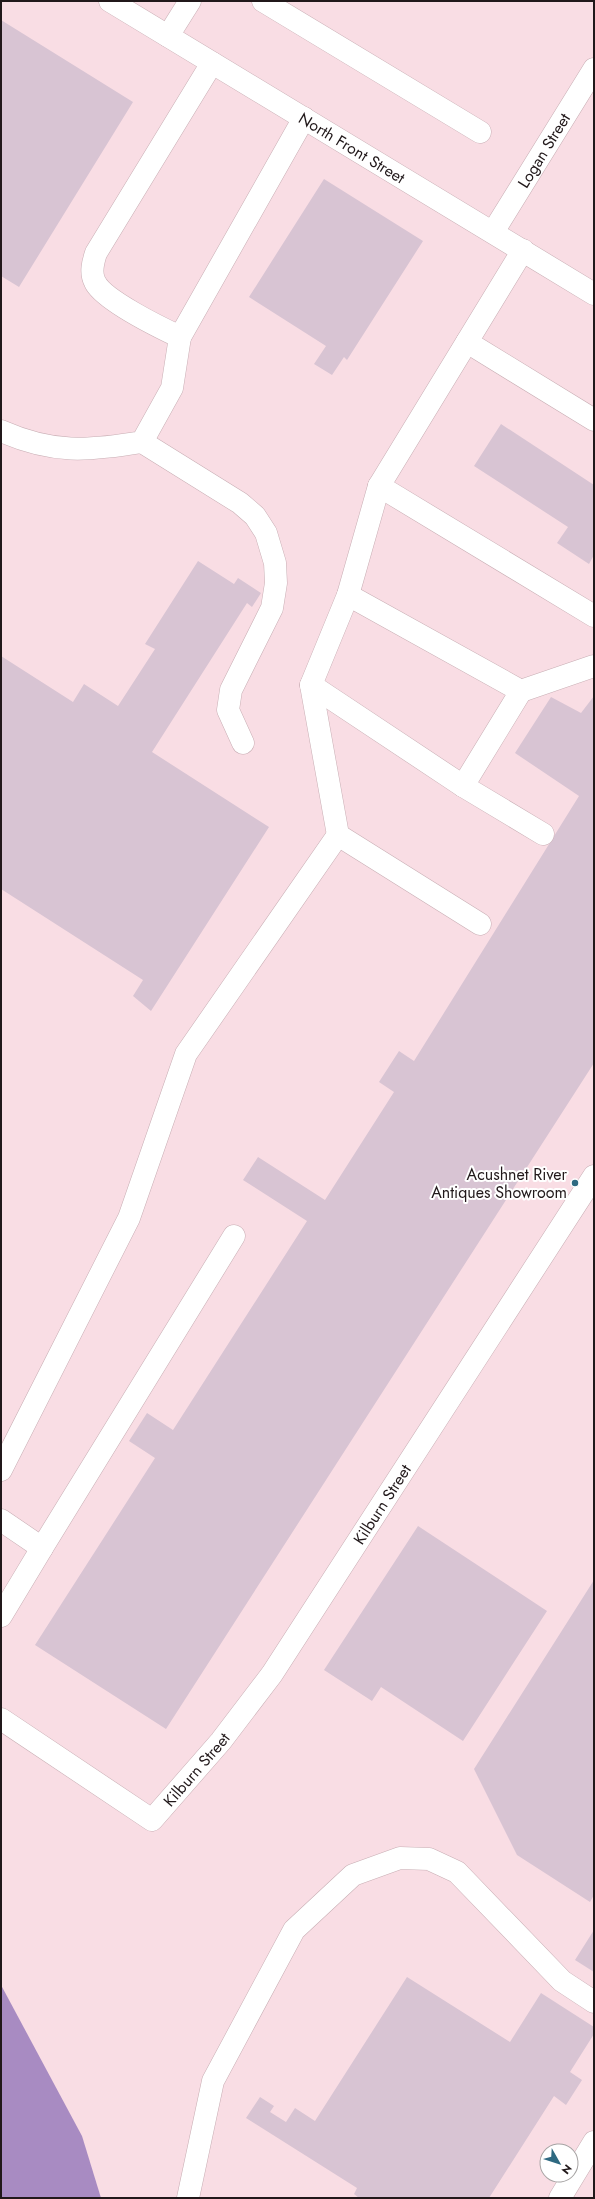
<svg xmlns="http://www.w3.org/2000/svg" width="595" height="2199" font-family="Jost,sans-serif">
<rect width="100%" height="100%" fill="#f9dde4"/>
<path fill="#a88bc2" d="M1,1985L82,2136L101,2198H1Z"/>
<path fill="#d8c4d3" d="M1,20L133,102L19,287L1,276Z
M324,179L423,241L347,360L344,357L332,375L314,364L326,346L249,297Z
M501,424L594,485V555L589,564L557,543L568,527L474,466Z
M198,561L234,584L238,578L261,593L252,607L247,603L152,752L269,827L151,1011L133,996L143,980L1,889V656L73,702L84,684L118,706L155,649L145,644Z
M594,696V1063L166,1729L35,1645L155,1458L129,1441L147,1413L173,1430L307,1221L243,1180L258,1157L325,1200L394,1092L379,1082L399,1051L414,1061L579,796L515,753L551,697L581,713Z
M418,1526L547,1611L463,1741L381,1687L372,1701L324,1670Z
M594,1580V1895L590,1902L517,1855L474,1769Z
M594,1930V1972L575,1960Z
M407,1977L510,2042L541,1993L594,2027V2034L570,2072L582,2080L566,2105L554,2096L489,2198H359L354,2194L357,2188L246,2118L260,2097L274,2106L270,2112L286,2122L295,2108L315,2121Z"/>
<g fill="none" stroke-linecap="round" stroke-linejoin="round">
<defs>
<g id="minor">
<path id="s1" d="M110,1L594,294"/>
<path d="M263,1L480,132"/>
<path d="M168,36L190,1"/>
<path d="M212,63L96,253C93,262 90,273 95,282C103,300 161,328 180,337L304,118"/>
<path id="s2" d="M493,232L594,69"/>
<path d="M467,342L594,420"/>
<path d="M1,431C53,454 88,451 142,442L172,388L180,337"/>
<path d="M142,442L240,503L255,516L266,533L275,563L276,583L272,608L231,690L228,710L243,743"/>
<path d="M379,486L594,616"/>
<path d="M348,595L521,691"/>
<path d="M311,685L463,786L543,834"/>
<path d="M463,786L521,691L594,666"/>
<path d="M480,924L338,835L311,685L348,595L379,486L523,250"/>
<path d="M1,1470L129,1218L186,1054L338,835"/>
<path d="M1,1520L42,1548L1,1616"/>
<path d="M42,1548L234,1236"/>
<path id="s3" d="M1,1719L152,1820L221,1741L272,1674L594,1176"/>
<path d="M188,2198L213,2081L294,1930L353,1875L400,1858L429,1859L457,1872L562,1981L594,2002"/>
<path d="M560,2198L594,2142"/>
</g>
</defs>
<use href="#minor" stroke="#c8aeb4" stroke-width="23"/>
<use href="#minor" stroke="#fff" stroke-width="22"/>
</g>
<circle fill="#2e6981" stroke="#fff" stroke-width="1.5" cx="575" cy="1183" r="4"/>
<g text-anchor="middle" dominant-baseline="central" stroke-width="4" stroke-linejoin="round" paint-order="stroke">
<g font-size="16" fill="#21181a" stroke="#fff">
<text stroke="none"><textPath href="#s1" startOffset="283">North Front Street</textPath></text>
<text stroke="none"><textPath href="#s2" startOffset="96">Logan Street</textPath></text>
<text stroke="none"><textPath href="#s3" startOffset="573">Kilburn Street</textPath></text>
<text stroke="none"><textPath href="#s3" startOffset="249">Kilburn Street</textPath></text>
</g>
<g font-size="16" fill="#21181a" stroke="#fff" text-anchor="end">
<text x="567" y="1174">Acushnet River<tspan x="567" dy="18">Antiques Showroom</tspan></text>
</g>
</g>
<rect width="595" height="2199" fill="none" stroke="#21181a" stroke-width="4"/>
<g transform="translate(559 2163) rotate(129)"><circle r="19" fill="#ffffff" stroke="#a6a3a3"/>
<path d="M0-3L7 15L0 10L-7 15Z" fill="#2e6981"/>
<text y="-6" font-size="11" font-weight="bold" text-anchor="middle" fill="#21181a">N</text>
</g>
</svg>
